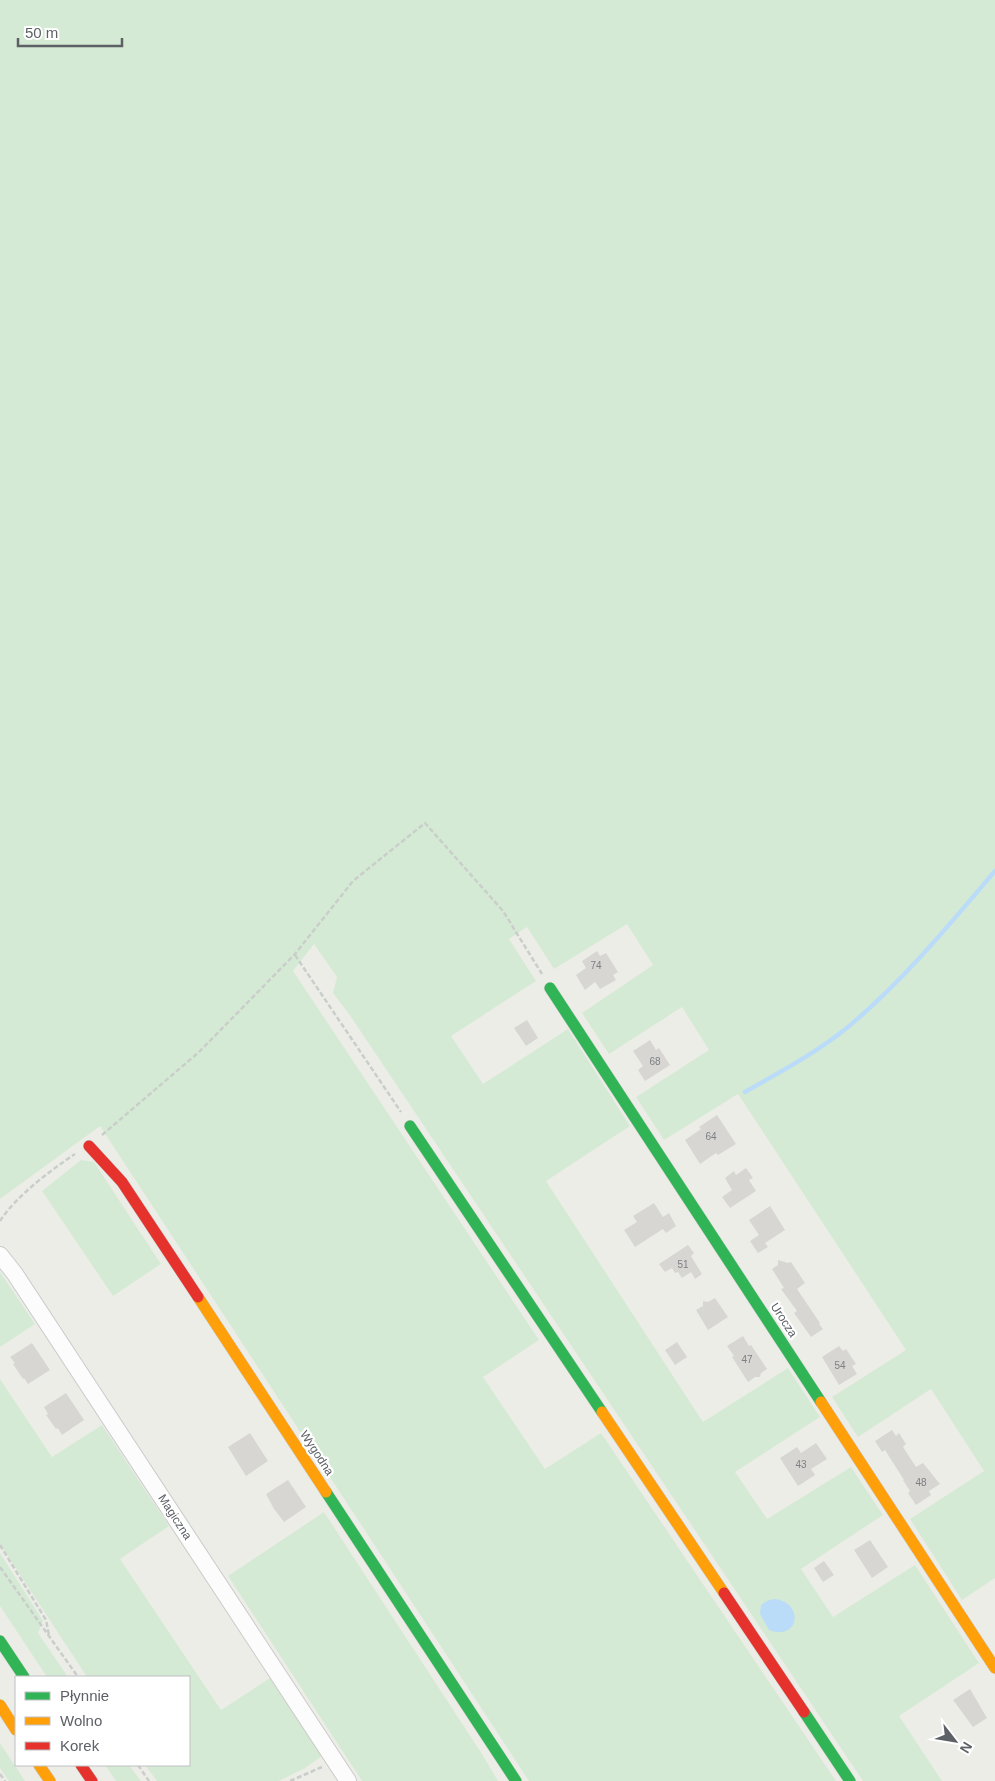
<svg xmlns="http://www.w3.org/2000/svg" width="995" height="1781" font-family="Helvetica,sans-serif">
<rect width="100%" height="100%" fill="#edede8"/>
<path fill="#d5ead4" d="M0,0H995V1578L962,1600L910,1519L984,1471L931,1389L858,1437L832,1397L906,1350L738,1094L664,1140L636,1097L709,1050L682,1007L609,1054L582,1013L653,965L627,924L554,969L527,927L509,939L536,981L451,1036L483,1084L568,1029L630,1126L546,1181L703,1422L788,1368L820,1417L735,1472L767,1519L851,1467L883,1515L801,1569L833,1617L915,1565L979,1663L899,1716L942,1781H863L349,1014L333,993L337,977L314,944L293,971L539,1340L483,1377L545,1469L601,1433L836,1781H529L100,1126L0,1199Z
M81,1160L94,1162L161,1264L113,1296L42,1191Z
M0,1272L35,1324L0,1347Z
M0,1379L52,1457L102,1425L169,1526L120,1559L221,1710L270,1678L322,1756L305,1768L279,1781H157L145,1765H189V1677H87L0,1544Z
M324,1512L482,1754L498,1781H362L228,1576Z
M0,1553L43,1621L38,1633L68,1677H47L0,1606Z
M0,1743L25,1781H9L0,1768Z
M105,1765H129L141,1781H116Z"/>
<path fill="#bbdcf8" d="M773,1599C804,1600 801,1642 769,1630L760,1614L761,1605L767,1601Z"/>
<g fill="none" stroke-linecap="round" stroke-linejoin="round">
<path stroke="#bbdcf8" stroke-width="4.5" d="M745,1092C780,1072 816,1053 848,1027C903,981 949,925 995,871"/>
</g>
<path fill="#d7d6d3" d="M597,951L600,956L606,953L618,972L613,975L616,980L600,989L595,982L585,990L576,975L586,968L582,961Z
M527,1020L538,1038L526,1046L514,1028Z
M650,1040L656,1050L659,1048L670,1065L645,1081L638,1070L643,1066L633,1051Z
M717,1115L736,1144L718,1155L716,1153L700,1164L685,1140L701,1129L699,1127Z
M746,1168L753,1178L749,1180L756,1191L730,1208L722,1197L732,1190L725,1178L734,1171L736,1175Z
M654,1203L663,1217L669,1213L676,1226L666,1233L663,1229L635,1247L624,1230L637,1222L633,1216Z
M770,1206L785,1230L765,1243L768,1247L758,1253L750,1241L759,1235L749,1220Z
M688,1245L694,1253L691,1256L702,1274L695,1279L691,1272L682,1278L678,1272L675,1273L672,1268L665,1272L659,1264Z
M778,1260L788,1263L791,1262L805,1283L797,1289L820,1323L819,1324L823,1329L811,1337L794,1313L797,1311L781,1289L784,1288L772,1269L778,1265Z
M715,1298L728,1317L708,1330L696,1310L703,1306V1301L708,1302Z
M743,1336L749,1346L751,1345L767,1369L761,1373L760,1377H755L748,1382L732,1357L734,1356L727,1346Z
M677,1342L687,1357L675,1365L665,1350Z
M32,1343L50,1370L28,1384L24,1378L23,1379L13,1364L15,1363L10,1357Z
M839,1346L843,1351L846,1349L856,1364L852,1366L857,1374L839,1385L822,1357Z
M66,1393L84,1420L62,1435L58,1428L56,1429L46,1415L48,1414L44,1407Z
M892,1430L896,1436L899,1433L906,1444L903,1447L916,1467L923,1463L940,1484L929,1491L931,1495L916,1505L908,1493L910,1491L903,1480H904L885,1450L882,1452L875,1441Z
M250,1433L268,1461L246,1476L228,1447Z
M816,1443L827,1459L811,1469L815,1475L798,1486L780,1458L797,1447L801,1453Z
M288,1480L306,1507L284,1522L274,1509L266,1494Z
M870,1540L888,1567L872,1578L854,1550Z
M824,1561L834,1575L823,1582L814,1568Z
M970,1689L987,1718L973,1727L953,1700Z"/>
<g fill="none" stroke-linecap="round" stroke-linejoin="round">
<defs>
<path id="street" d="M0,1255L15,1274L348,1781"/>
<path id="fast" d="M550,988L821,1402
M410,1126L602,1412
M326,1492L516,1781
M0,1641L24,1677
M804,1712L850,1781"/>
<path id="slow" d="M198,1297L326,1492
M821,1402L995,1668
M602,1412L724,1593
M0,1705L16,1730
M39,1765L50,1781"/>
<path id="jam" d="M89,1146L122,1182L198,1297
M724,1593L804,1712
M81,1765L92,1781"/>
</defs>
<use href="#street" stroke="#cacbca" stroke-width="18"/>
<use href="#fast" stroke="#c9cac8" stroke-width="12"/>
<use href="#slow" stroke="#c9cac8" stroke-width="12"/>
<use href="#jam" stroke="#c9cac8" stroke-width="12"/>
<path stroke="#c9cecb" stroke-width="2.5" stroke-dasharray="5 2.5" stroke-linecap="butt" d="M295,955L401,1112
M102,1135L199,1052L295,954L353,881L425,823L503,911L542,974
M0,1221C16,1196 51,1170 75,1154
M0,1545L46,1620L49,1635
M0,1567L78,1677
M138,1765L149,1781
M0,1774L5,1781
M290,1781L322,1767"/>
<use href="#street" stroke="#fcfcfc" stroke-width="16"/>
<use href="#fast" stroke="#30b455" stroke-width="11"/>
<use href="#slow" stroke="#ff9f0a" stroke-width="11"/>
<use href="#jam" stroke="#e5322d" stroke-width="11"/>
</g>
<g text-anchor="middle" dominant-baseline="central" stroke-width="4.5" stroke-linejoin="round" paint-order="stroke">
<g font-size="10" fill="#7c7f82">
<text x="596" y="965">74</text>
<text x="655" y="1061">68</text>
<text x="711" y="1136">64</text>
<text x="683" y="1264">51</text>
<text x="747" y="1359">47</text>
<text x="840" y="1365">54</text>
<text x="801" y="1464">43</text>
<text x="921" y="1482">48</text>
</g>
<g font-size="12" fill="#5d6166" stroke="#fff">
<text transform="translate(784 1320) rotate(57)">Urocza</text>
<text transform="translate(317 1453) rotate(57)">Wygodna</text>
<text transform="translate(175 1517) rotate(57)">Magiczna</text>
</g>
</g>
<rect x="15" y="1676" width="175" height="90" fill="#ffffff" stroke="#bec0c2"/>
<rect x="25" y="1692" width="25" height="8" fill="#30b455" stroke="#bec0c2"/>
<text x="60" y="1701" font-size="15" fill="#5d6166">Płynnie</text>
<rect x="25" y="1717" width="25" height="8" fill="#ff9f0a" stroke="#bec0c2"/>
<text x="60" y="1726" font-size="15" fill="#5d6166">Wolno</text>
<rect x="25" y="1742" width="25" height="8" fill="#e5322d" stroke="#bec0c2"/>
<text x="60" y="1751" font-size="15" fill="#5d6166">Korek</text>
<g transform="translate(955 1741) rotate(121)" stroke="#ffffff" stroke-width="4" paint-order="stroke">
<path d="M0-4L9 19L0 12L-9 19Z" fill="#5d6166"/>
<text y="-8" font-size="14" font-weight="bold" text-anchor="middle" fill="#5d6166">N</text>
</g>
<path d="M18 38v8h104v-8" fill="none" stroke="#5d6166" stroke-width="2.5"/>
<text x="25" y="38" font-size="15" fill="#5d6166" stroke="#ffffff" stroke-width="4" paint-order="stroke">50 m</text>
</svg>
